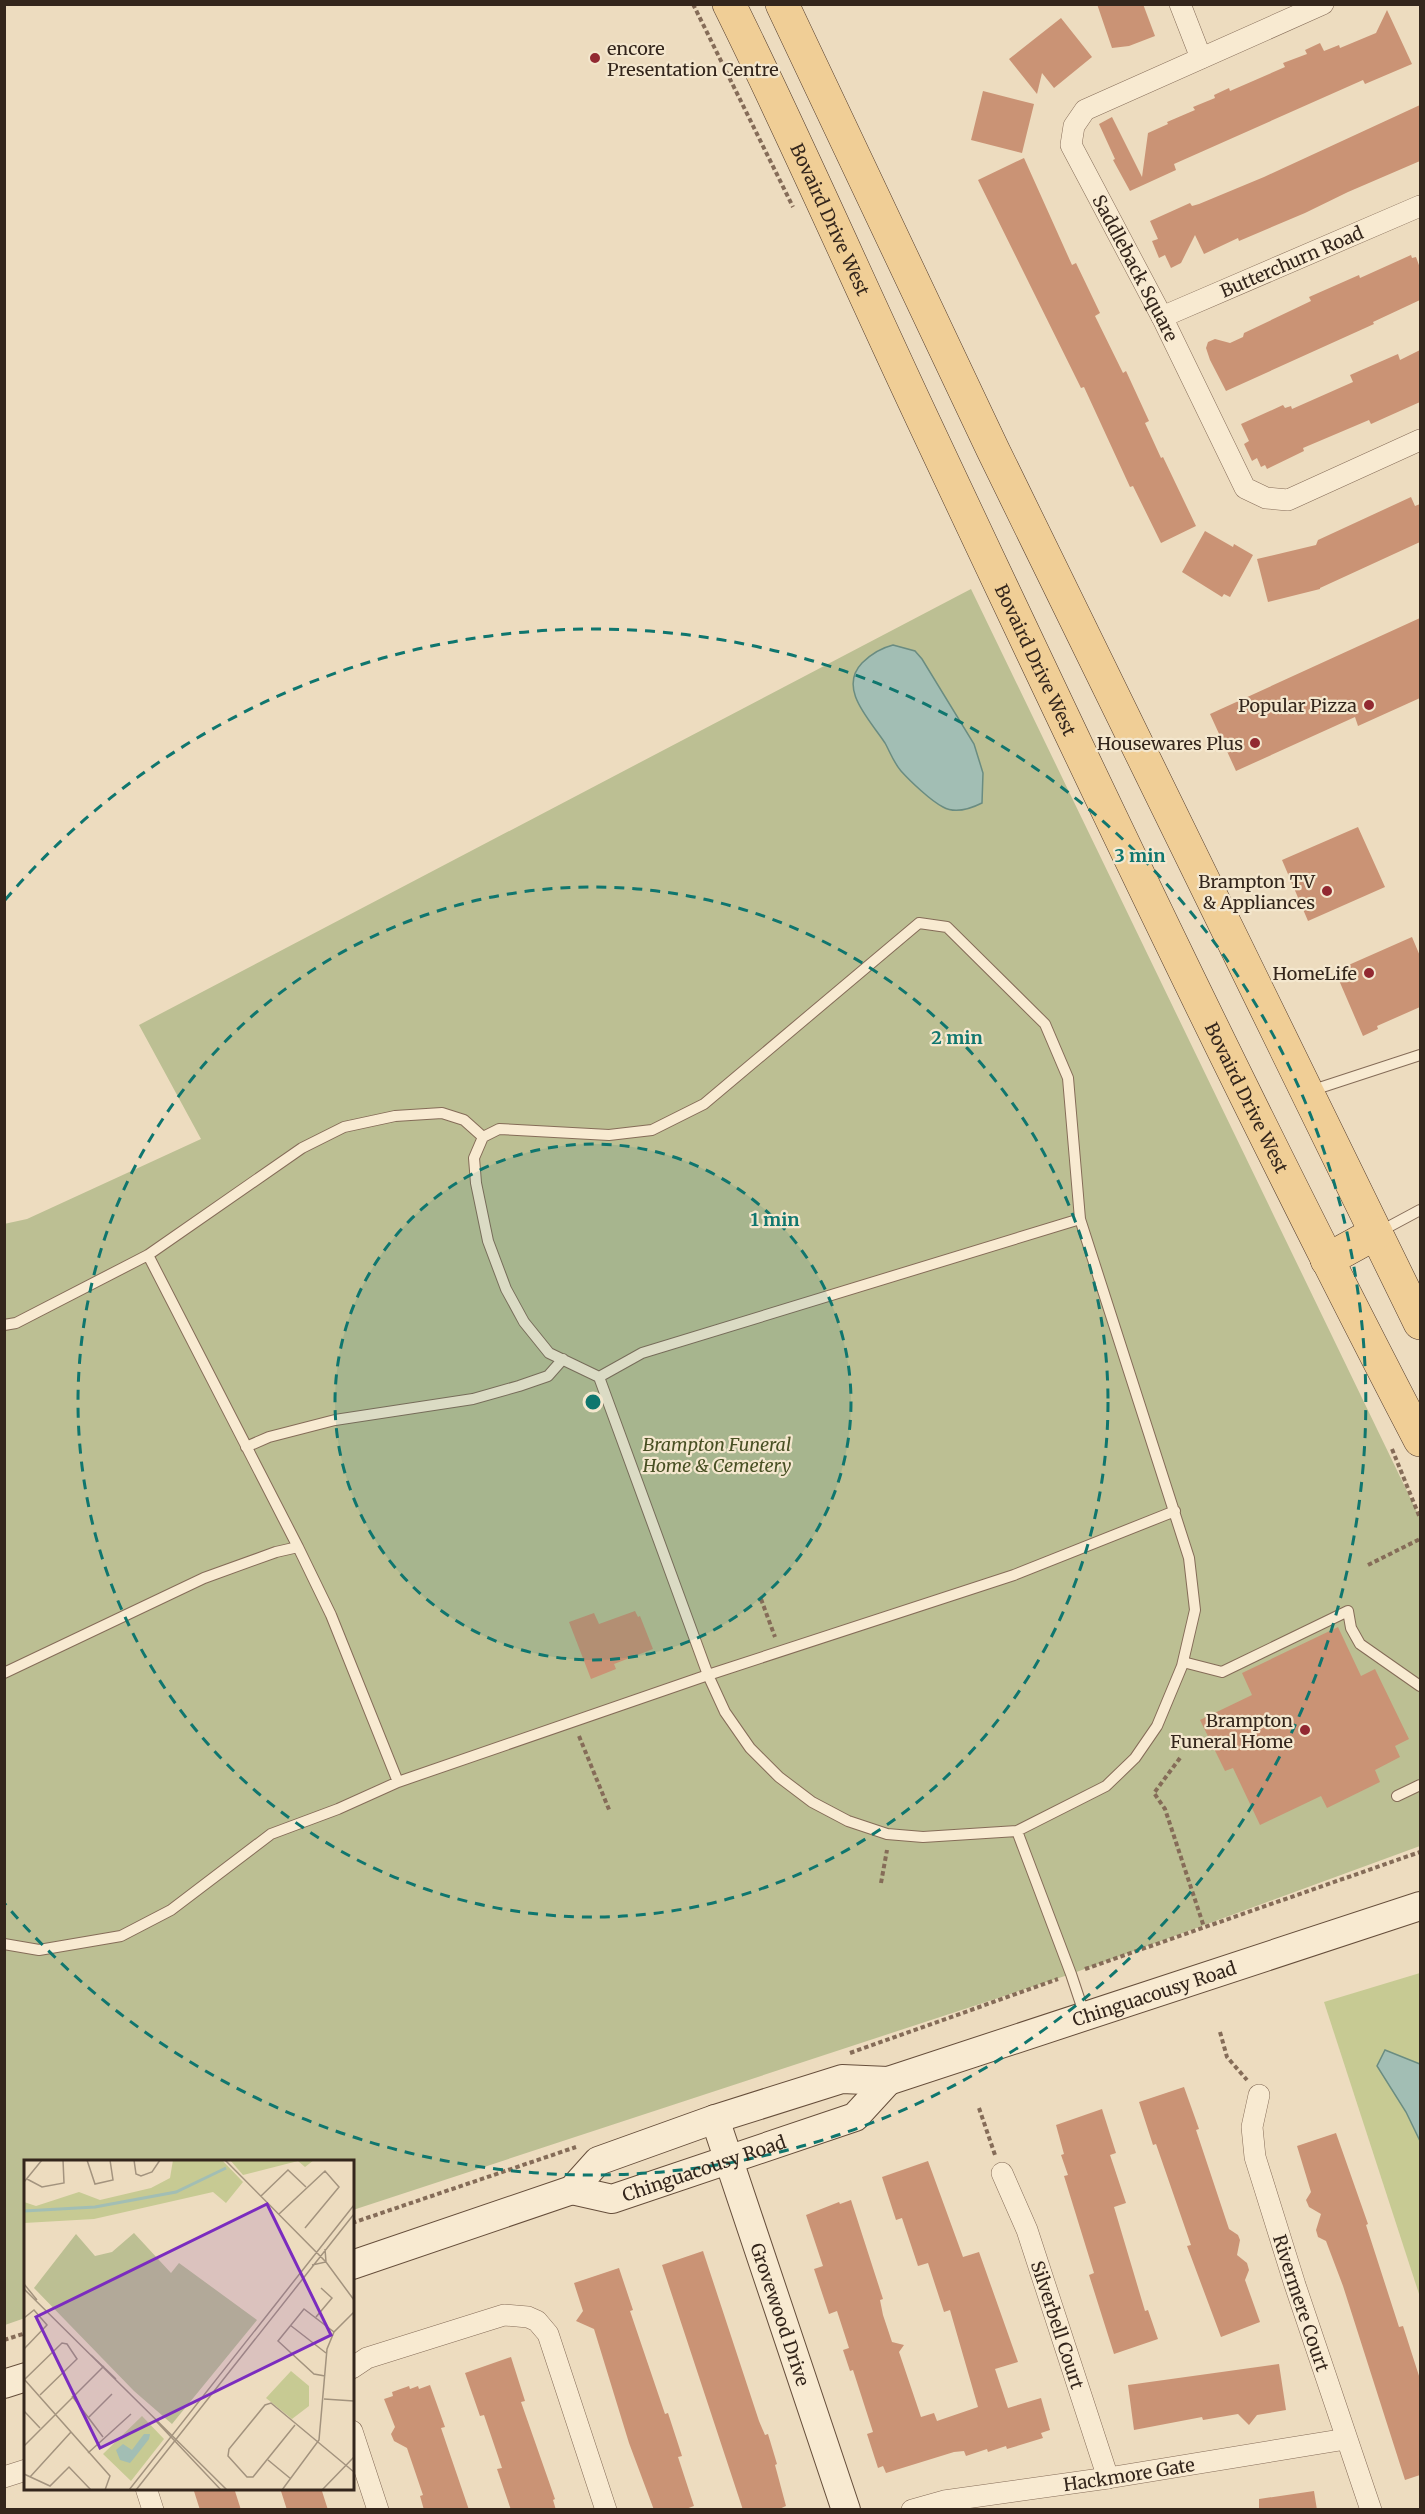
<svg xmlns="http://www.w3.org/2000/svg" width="1425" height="2514" font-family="Merriweather,serif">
<rect width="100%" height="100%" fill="#eddcbf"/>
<path fill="#c7ca93" d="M1420,1973V2297L1324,2002Z"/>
<path fill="#bcbf93" d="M971,589L1420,1518V1846L1071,1974L353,2210L352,2162H26L25,2318L5,2325L4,1224L27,1219L201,1139L139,1025Z"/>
<path fill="#a2beb4" stroke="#6a8c81" stroke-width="1.5" d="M893,645L915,651L922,659L974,744L983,773L982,803C970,809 955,814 943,807C931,801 910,781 901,771C894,763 890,752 885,743C871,721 837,689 862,663C871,654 881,648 893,645Z
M1385,2050L1420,2064V2141L1406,2112L1377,2066Z"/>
<path fill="#ca9375" d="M1097,4H1143L1155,36L1129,46L1112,48Z
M1387,10L1412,64L1365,84L1363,80L1174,164L1176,170L1130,191L1113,160L1115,159L1099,124L1112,117L1142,177L1148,133L1168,124L1167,122L1195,110L1193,107L1215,98L1214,95L1229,88L1230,91L1285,67L1283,63L1307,54L1305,50L1320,43L1324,51L1339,45L1340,48L1376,33Z
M1061,18L1092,57L1054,88L1042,73L1037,94L1009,59Z
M983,91L1034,104L1022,153L971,140Z
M1420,105V161L1348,192L1305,213L1239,241L1238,238L1204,254L1195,235L1181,263L1171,268L1165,255L1159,258L1152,241L1158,239L1150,221L1190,203L1192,206L1199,204L1264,177Z
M1024,158L1072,265L1076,263L1100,313L1095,316L1123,373L1126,371L1149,421L1145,423L1161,458L1163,457L1196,526L1161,543L1133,486L1130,487L1084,387L1081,388L978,180Z
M1411,255L1412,258L1416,257L1420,268V300L1373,322L1374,324L1226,391L1210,360L1206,348L1208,342L1215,339L1230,343L1243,337L1244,333L1311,301L1309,297L1359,275L1360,278Z
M1420,350V402L1371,424L1369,420L1303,448L1304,451L1267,469L1265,465L1261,467L1257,458L1252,461L1244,444L1249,441L1241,424L1283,405L1285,408L1291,406L1292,409L1353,382L1350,375L1398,354L1400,360Z
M1411,497L1415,506L1420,504V542L1320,588V589L1268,602L1257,559L1316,545L1318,540Z
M1205,531L1233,547L1234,544L1253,555L1230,597L1224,594L1222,597L1182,572Z
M1420,618V698L1358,726L1355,717L1236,771L1210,714Z
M1358,827L1385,887L1308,921L1282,860Z
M1412,937L1420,956V1007L1377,1026L1378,1029L1363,1036L1335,971Z
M635,1611L638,1617L640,1616L653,1649L614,1664L616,1669L591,1679L569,1622L594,1613L599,1624Z
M1338,1627L1361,1676L1375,1669L1409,1739L1395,1746L1400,1757L1375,1770L1380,1782L1327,1808L1321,1796L1260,1825L1233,1768L1225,1771L1200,1720L1252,1695L1242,1673Z
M1184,2087L1199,2129L1196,2130L1229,2229L1238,2235L1240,2240L1237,2255L1247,2263L1249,2270L1245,2280L1260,2322L1221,2337L1187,2246L1191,2245L1156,2144L1153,2145L1139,2102Z
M1102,2109L1116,2153L1110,2155L1126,2203L1114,2207L1145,2311L1148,2310L1158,2339L1114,2354L1089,2275L1094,2273L1064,2176L1068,2175L1061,2155L1064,2154L1056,2125Z
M1336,2133L1368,2224L1366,2225L1399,2327L1403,2326L1420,2379V2475L1405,2480L1343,2286L1326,2241L1318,2237L1316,2230L1321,2214L1309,2207L1306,2200L1311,2192L1297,2146Z
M928,2161L963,2257L979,2252L1018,2362L995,2369L1008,2408L1041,2398L1050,2430L1041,2433L1043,2438L1007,2449L1006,2446L988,2452L987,2449L966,2456L964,2451L954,2452L886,2473L883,2466L878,2468L867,2434L873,2432L853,2370L850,2371L843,2350L849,2348L837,2311L829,2314L814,2269L823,2266L806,2215L839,2202L840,2204L851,2200L883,2299L880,2300L883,2315L892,2342L904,2345L899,2352L921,2417L934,2413L937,2421L978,2407L950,2310L944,2312L928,2263L918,2266L902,2218L896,2220L882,2177Z
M703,2251L759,2421L765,2435L768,2434L777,2464L775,2465L786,2506L777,2510H743L662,2265Z
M619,2268L633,2310L630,2311L665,2414L668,2413L682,2456L678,2457L694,2506L683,2510H654L629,2443L594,2329L576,2321L583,2311L574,2283Z
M511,2357L525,2401L521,2402L555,2499L553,2500L556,2510H511L497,2469L502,2468L484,2415L480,2416L465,2373Z
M1279,2364L1286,2410L1257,2415L1249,2425L1238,2414L1203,2420L1202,2417L1134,2430L1128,2385Z
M430,2385L445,2427L441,2428L469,2510H424L420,2496L423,2495L407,2448L394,2441L391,2434L395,2427L384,2399L393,2396L392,2392L409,2386L410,2389L418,2386L419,2389Z
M193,2488H234L241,2510H200Z
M280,2488H321L328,2510H287Z
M1314,2491L1317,2510H1259V2499Z"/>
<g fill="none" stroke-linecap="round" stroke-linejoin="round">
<defs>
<path id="lane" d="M919,923L947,927L1045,1024L1068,1078L1080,1219L1189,1558L1195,1610L1182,1666L1157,1726L1135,1758L1106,1786L1017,1831L923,1837L887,1834L848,1821L812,1802L779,1777L750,1748L725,1712L708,1675L599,1377L549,1353L524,1322L506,1289L488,1241L476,1183L474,1158L483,1137L499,1129L609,1135L652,1130L704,1104Z
M1310,1091L1420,1055
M1379,1232L1420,1210
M148,1255L298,1547
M4,1325L16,1323L148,1255L302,1148L344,1127L395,1116L442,1113L464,1120L483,1137
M599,1377L642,1353L1080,1219
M246,1447L269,1437L335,1420L473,1399L519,1386L548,1376L563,1359
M1183,1662L1222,1672L1348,1611L1351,1628L1360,1644L1420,1686
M4,1673L204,1578L276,1552L298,1547L331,1615L398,1782L708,1675L1014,1575L1175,1511
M1397,1796L1420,1785
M1017,1831L1071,1974L1085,2016
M4,1944L39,1950L121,1936L171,1910L271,1834L338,1809L398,1782"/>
<g id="street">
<path d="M1180,4L1201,58"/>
<path id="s1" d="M1323,4L1085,110L1074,126L1071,145L1162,317L1245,488L1266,498L1288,500L1420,440"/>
<path id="s2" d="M1162,317L1420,206"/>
<path id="s3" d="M1259,2095L1252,2127L1255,2157L1295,2285L1371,2510"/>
<path id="s4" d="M1002,2173L1027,2230L1108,2478"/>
<path d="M352,2368L367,2358L504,2315L528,2317L537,2321L548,2334L606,2510"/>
<path d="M352,2431L378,2510"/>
<path d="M4,2477L26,2470"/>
<path d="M146,2488L153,2510"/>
<path id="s5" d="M912,2510L944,2501L1108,2478L1346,2439"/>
</g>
<g id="secondary">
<path id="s6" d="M715,2119L846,2510"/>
<path id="s7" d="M572,2190L612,2199L855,2117L888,2081"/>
<path id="s8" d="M352,2265L572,2190L598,2161L715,2119L842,2079L888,2081L1420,1906"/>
<path d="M4,2384L26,2377"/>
</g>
<g id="primary">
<path id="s9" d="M729,4C797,141 857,280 922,418C1083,761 1245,1104 1420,1440"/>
<path d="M782,4L993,450L1420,1323"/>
<path d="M1327,1260L1376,1233"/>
</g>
</defs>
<use href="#lane" stroke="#856c58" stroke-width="12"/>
<use href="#street" stroke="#856c58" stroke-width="22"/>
<use href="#secondary" stroke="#664e3b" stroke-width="30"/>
<use href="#primary" stroke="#523b2c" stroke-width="34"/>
<path stroke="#856c58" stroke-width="4" stroke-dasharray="4.5 3" stroke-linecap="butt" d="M693,4L793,207
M1392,1449L1420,1518
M1368,1565L1420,1539
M761,1599L775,1637
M579,1736L610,1812
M1180,1758L1154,1793L1165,1809L1204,1927
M881,1883L887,1850
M1085,1969L1420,1852
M1220,2032L1227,2057L1247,2080
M850,2053L1058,1979
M979,2108L995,2155
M352,2223L576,2147
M4,2340L26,2333"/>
<use href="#lane" stroke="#f8ead1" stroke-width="10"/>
<use href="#street" stroke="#f8ead1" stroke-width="21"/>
<use href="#secondary" stroke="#f8ead1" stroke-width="28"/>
<use href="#primary" stroke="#f0ce96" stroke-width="33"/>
</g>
<circle cx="593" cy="1402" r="258" fill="#0f766e" fill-opacity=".12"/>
<g fill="none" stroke="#0f766e" stroke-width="3" stroke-dasharray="10 8">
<circle cx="593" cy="1402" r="258"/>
<circle cx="593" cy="1402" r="515"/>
<path d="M5 900A773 773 0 1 1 5 1904"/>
</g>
<g fill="#922931" stroke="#f4e7ce" stroke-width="2">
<circle cx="595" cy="58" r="6"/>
<circle cx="1369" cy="705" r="6"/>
<circle cx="1255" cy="743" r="6"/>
<circle cx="1327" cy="891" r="6"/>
<circle cx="1369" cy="973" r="6"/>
<circle cx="1305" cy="1730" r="6"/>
</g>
<g text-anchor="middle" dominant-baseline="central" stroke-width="4.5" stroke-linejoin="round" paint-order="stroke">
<g font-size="18" fill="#34261c" stroke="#f4e7ce" text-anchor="end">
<text x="607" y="48" text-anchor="start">encore<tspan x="607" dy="21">Presentation Centre</tspan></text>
<text x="1357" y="705">Popular Pizza</text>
<text x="1243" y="743">Housewares Plus</text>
<text x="1315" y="881">Brampton TV<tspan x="1315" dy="21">&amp; Appliances</tspan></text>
<text x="1357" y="973">HomeLife</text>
<text x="1293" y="1720">Brampton<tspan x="1293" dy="21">Funeral Home</tspan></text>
</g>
<g font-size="18" fill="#34261c" stroke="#f4e7ce">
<text stroke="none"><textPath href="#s9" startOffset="238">Bovaird Drive West</textPath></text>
<text stroke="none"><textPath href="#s2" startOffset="141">Butterchurn Road</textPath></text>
<text stroke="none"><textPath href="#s1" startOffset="438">Saddleback Square</textPath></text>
<text stroke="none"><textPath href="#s9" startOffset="724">Bovaird Drive West</textPath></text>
<text stroke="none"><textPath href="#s9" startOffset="1210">Bovaird Drive West</textPath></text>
<text stroke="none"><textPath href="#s8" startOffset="855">Chinguacousy Road</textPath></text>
<text stroke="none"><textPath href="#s7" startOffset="138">Chinguacousy Road</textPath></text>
<text stroke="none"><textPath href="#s3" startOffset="216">Rivermere Court</textPath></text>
<text stroke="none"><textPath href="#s6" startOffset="206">Grovewood Drive</textPath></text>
<text stroke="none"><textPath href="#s4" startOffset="162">Silverbell Court</textPath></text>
<text stroke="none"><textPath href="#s5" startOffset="220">Hackmore Gate</textPath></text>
</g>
<g font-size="18" font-style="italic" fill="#485023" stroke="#f4e7ce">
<text x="717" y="1444">Brampton Funeral<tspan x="717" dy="21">Home &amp; Cemetery</tspan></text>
</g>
</g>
<g transform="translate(24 2160)">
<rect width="330" height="330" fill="#eddcbf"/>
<path d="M149,0H198L219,22L202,43L189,32L70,59L0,63V42L12,46L55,32L76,40L127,28L146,18ZM206,0H290L281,7L274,1L219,15ZM267,211L285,226V246L268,259L242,238ZM118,256L140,279L107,321L79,294Z" fill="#c7ca93"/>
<path d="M110,73L147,113L155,103L233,160L148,264L110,231L10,128L52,74L71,96L88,92Z" fill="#bcbf93"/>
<path d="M120,274H126L125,279L111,297L106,303L96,300L92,290L99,284L108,290Z" fill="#a2beb4"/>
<path fill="none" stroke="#a2beb4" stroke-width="3" d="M0,51L71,47L152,32L202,8"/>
<path fill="none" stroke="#a3937e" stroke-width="1.5" d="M63,0L71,24L89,20L86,0M110,0L112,14L117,16L128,12L136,0M201,0L302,102L330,140M3,19L18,27L40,23L39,0M0,22L18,0M237,36L264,10L282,27M255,54L301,11L315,27L281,68M288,105L302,102L301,89M0,124L13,140M0,129L203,330M292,157L308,138L297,128M0,158L10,150L23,165L0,189M266,165L302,193M67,195L92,219M301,216L290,214L254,181L280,149L310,172M0,219L86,316L81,330M1,219L38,183L43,184L53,199L16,235M48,236L79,277M300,239L330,241M0,251L16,268M65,257L88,234M132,261L197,330M271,265L229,317H223L204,296L205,289L241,245L247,243L330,312M0,286L80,206M64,293L107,254M244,300L267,319M0,314L26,326L45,307L67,330M6,317L47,272M105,330L330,45M112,330L330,54M258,330L295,280L303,189L310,172L330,152M298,330L330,297"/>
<path fill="#7b2cbf" fill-opacity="0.15" stroke="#7b2cbf" stroke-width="3" d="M243,44L307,175L76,288L12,157Z"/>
<rect width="330" height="330" fill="none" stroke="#34261c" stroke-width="3"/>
</g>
<circle cx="593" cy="1402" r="9" fill="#0f766e" stroke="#f4e7ce" stroke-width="3"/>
<g font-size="18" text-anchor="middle" font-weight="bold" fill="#0f766e" stroke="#f4e7ce" stroke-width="4.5" stroke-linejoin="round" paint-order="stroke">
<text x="1140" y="862">3 min</text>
<text x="957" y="1044">2 min</text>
<text x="775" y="1226">1 min</text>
</g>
<rect width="1425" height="2514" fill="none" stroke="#34261c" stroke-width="12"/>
</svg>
